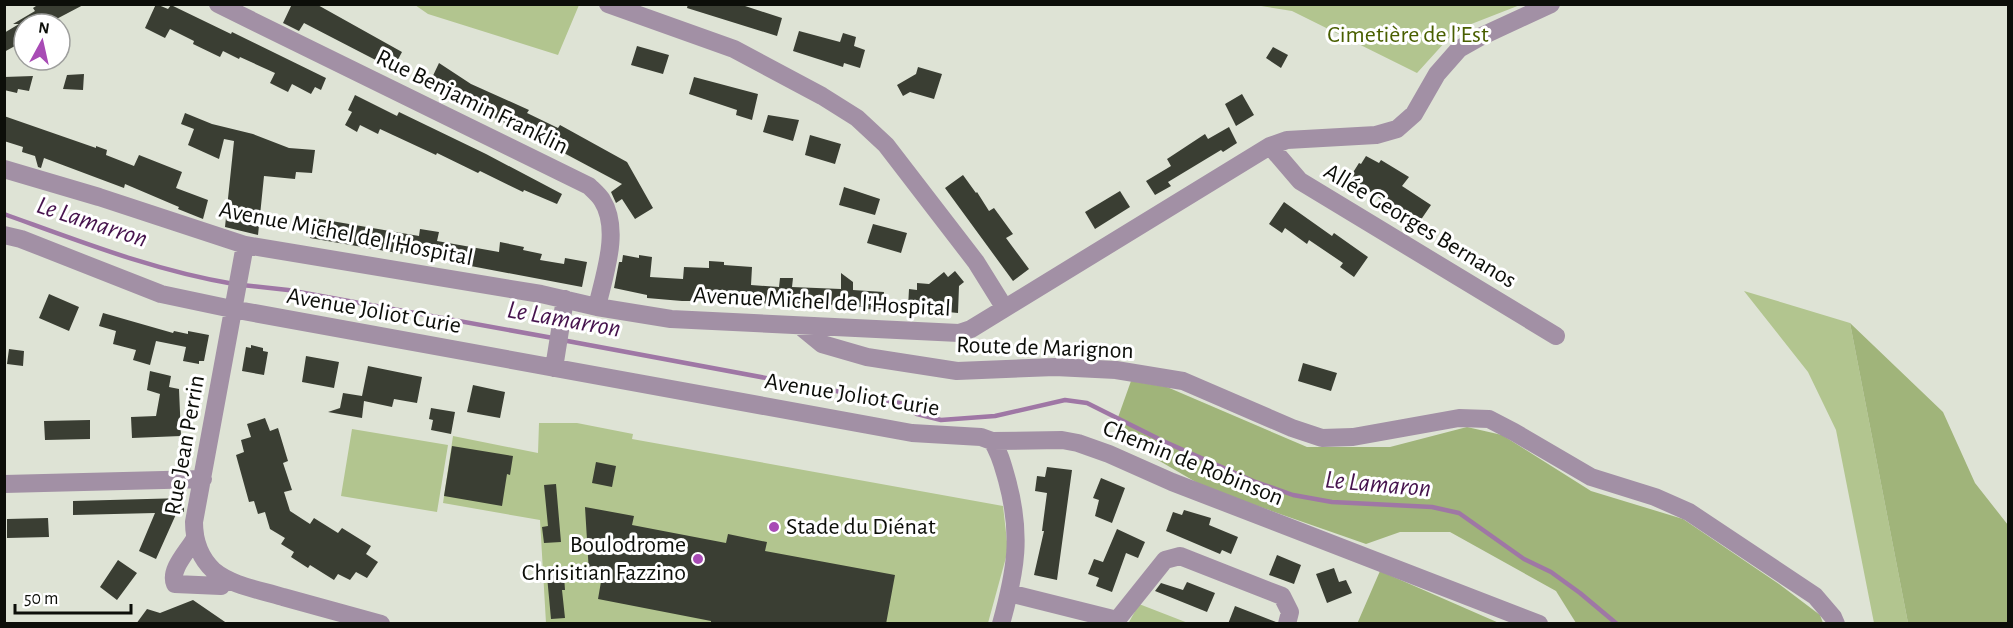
<svg xmlns="http://www.w3.org/2000/svg" width="2013" height="628" font-family="'Alegreya Sans',sans-serif">
<rect width="100%" height="100%" fill="#dee3d5"/>
<path fill="#b2c58f" d="M415,5H579L558,55L428,14Z
M1255,5L1520,4V5L1456,30L1417,73L1292,11Z
M1744,291L1850,323L1908,623H1874L1836,430L1808,372Z
M539,423H577L633,434L632,439L1003,506L1008,550L988,623H546L540,520L443,503L453,436L538,453Z
M352,429L448,445L437,512L341,496Z
M1139,604L1188,623L1128,624Z"/>
<path fill="#a0b47a" d="M1850,323L1943,412L1975,483L2008,525V623H1908Z
M1131,381L1167,387L1307,447H1390L1467,427L1502,435L1591,491L1683,519L1779,584L1820,615L1823,623H1576L1556,591L1450,532H1400L1366,544L1206,488L1127,442L1116,423Z
M1380,571L1499,623L1357,624Z"/>
<g fill="none" stroke-linecap="round" stroke-linejoin="round">
<path stroke="#9f77a5" stroke-width="4.5" d="M4,214C79,241 155,271 234,284
M242,285L288,290L553,338
M562,340L900,403L917,414L941,420L995,416L1065,400L1087,403L1163,441L1253,481L1293,495L1332,502L1432,507L1459,513L1524,559L1551,572L1580,593L1617,624"/>
</g>
<path fill="#3a3e33" d="M39,4H85L47,24H24V41L4,52V33L19,24H13L35,11L33,8Z
M156,4L168,9L171,5L231,34L232,32L326,78L321,90L315,87L311,94L292,84L288,92L270,83L275,73L240,57L239,59L223,51L220,57L193,44L194,41L170,29L165,38L145,28Z
M292,4H316L402,52L393,69L304,23L299,31L283,23Z
M688,4H739L782,18L777,36L687,8Z
M799,31L840,42L843,33L856,37L854,46L865,50L860,68L844,63L843,67L793,51Z
M637,46L669,55L663,74L631,65Z
M1273,47L1288,55L1281,68L1266,58Z
M439,63L471,84L529,110L527,113L558,128L560,125L627,162L653,208L635,219L622,199L616,203L611,192L622,184L547,144L437,89L439,86L430,82Z
M918,67L942,74L934,99L910,92L903,96L897,85L916,74Z
M84,74L83,90L63,89L67,75Z
M33,76L29,91L18,89L17,93L4,90V77Z
M694,77L758,94L752,120L736,115L737,110L689,94Z
M1242,94L1254,115L1236,126L1225,104Z
M355,95L397,116L399,112L486,154L562,194L557,204L524,190L523,192L480,171L478,173L437,153L436,155L380,129L378,134L360,125L357,132L345,125L352,112L348,110Z
M185,113L212,124L253,134L289,148L315,150L312,173L296,172L295,179L264,176L258,235L225,227L234,141L224,139L219,159L188,145L194,129L181,124Z
M768,115L799,120L793,141L763,132Z
M4,116L96,148V146L107,150L106,155L134,166L139,155L182,172L176,188L208,200L203,219L178,209L179,207L125,184L124,188L44,158L41,168L38,167L35,156L22,152L23,147L4,141Z
M1229,127L1237,143L1223,152L1221,150L1168,182L1171,186L1155,195L1146,181L1171,166L1167,159L1205,134L1208,139Z
M810,135L841,144L835,164L805,155Z
M1366,156L1379,163L1381,160L1409,177L1402,186L1431,205L1418,224L1369,191L1367,194L1347,182L1359,163L1361,164Z
M963,175L976,193L977,192L989,211L994,208L1013,234L1006,238L1029,269L1013,281L945,188Z
M844,187L880,199L875,215L839,205Z
M1120,191L1130,207L1095,229L1085,212Z
M1284,202L1332,236L1334,233L1368,257L1354,277L1340,267L1343,263L1309,240L1307,244L1285,228L1282,233L1269,224Z
M314,218L419,236L420,229L439,232L437,241L499,252L500,242L524,247L523,250L542,254L540,260L564,264L565,258L587,262L582,287L455,263V259L404,250L403,254L310,238Z
M873,224L907,233L901,253L867,243Z
M623,255L639,258V255L652,257L650,277L683,279L684,267L709,268V261L724,262V265L752,267L751,285L779,287L780,278H793L792,287L841,289V273L853,282V290L884,292L883,310L865,309V307L807,303V306L713,301H682L647,298V295L614,288L619,262H622Z
M955,271L964,282L959,286L958,313L908,308L909,289L917,290V283L929,284L944,272L948,277Z
M49,294L79,307L69,331L39,318Z
M103,313L173,333L174,331L188,334V331L209,335L204,361H199V364L183,361L186,347L156,341L150,365L133,360L136,350L113,344L116,331L99,326Z
M251,345L263,348V351L268,352L264,375L242,371L246,347L251,348Z
M9,349L24,351L23,366L7,364Z
M306,356L339,362L334,388L302,382Z
M1303,363L1337,373L1331,391L1298,381Z
M368,366L422,377L417,403L394,399L392,407L364,401L362,418L328,412L340,408L343,393L362,396Z
M150,371L171,376L169,387L179,389L181,436L132,438L131,417L156,416L160,394L147,390Z
M473,385L505,392L500,418L467,412Z
M431,408L455,412L451,434L431,430L433,420L429,419Z
M265,418L270,431L278,428L288,461L283,463L292,490L284,492L290,511L310,524L314,518L338,533L342,528L371,546L366,554L378,562L367,578L356,572L350,580L338,574L334,580L310,565L308,568L291,557L294,552L281,544L285,538L270,529L265,512L258,514L254,501L249,502L236,455L244,452L241,440L251,437L247,424Z
M90,420V439L45,440L44,421Z
M452,446L513,456L510,475L507,474L502,506L444,496Z
M596,462L616,466L612,487L592,483Z
M1047,467L1072,470L1057,580L1034,575L1044,531H1042L1047,493L1035,491L1037,476L1045,477Z
M1101,478L1125,488L1112,523L1095,516L1099,500L1093,498Z
M556,484L561,542L544,543L542,527L548,526L544,485Z
M184,498V512H177L156,559L139,551L155,513L73,515V501Z
M585,507L634,516L632,525L726,543L728,534L767,542L765,551L895,575L886,624H711V621L598,599L602,576L589,573Z
M1184,510L1211,518L1209,525L1238,537L1231,554L1222,550L1220,554L1166,531L1173,512L1182,515Z
M48,518L49,537L7,538V519Z
M1117,529L1145,542L1138,558L1126,553L1112,592L1096,586L1099,578L1088,574L1094,559L1103,562Z
M1277,555L1301,565L1294,584L1269,575Z
M118,560L137,573L117,600L100,587Z
M1334,568L1339,582L1346,580L1352,593L1327,603L1316,574Z
M547,576H564L565,590H562L565,618L551,619Z
M1187,582L1215,593L1207,612L1155,591L1161,583L1183,590Z
M193,600L228,624H136L147,609L160,613Z
M1235,606L1276,622V624H1228Z"/>
<g fill="none" stroke-linecap="round" stroke-linejoin="round">
<path stroke="#a290a5" stroke-width="18" d="M218,4L589,186C593,190 599,195 602,200C621,230 604,275 597,307
M608,4L734,49L822,96L857,118L886,145L976,262L1004,307
M1270,146L1300,181L1556,336
M4,169L99,197L245,245L541,294L597,307L671,319L959,333L971,329L1270,146L1287,140L1376,135L1397,129L1414,114L1437,74L1459,49L1482,36L1551,4
M4,235L21,239L161,294L232,309L912,433L981,437L992,441L1062,440L1078,443L1109,454L1172,482L1539,624
M245,245L194,522C194,541 199,557 214,571C232,586 261,590 283,597C316,606 348,615 381,624
M800,326L822,344L867,357L957,371L1055,367L1116,370L1183,381L1292,428L1322,438L1353,437L1459,418L1489,419L1514,432L1591,477L1655,497L1689,512L1815,596L1833,617L1836,624
M554,368L565,299
M992,441C1000,453 1003,466 1007,480C1022,535 1016,570 1001,624
M4,484L203,479
M194,540C187,552 169,570 175,584L221,586L226,579
M1009,593L1117,620
M1116,624L1117,620L1165,560L1180,556L1282,596L1290,612L1287,624"/>
</g>
<g fill="#a84bb5" stroke="#fff" stroke-width="2">
<circle cx="774" cy="527" r="6"/>
<circle cx="698" cy="559" r="6"/>
</g>
<g text-anchor="middle" dominant-baseline="central" stroke-width="6" stroke-linejoin="round" paint-order="stroke">
<g font-size="24" fill="#495f00" stroke="#fff">
<text x="1408" y="35">Cimetière de l’Est</text>
</g>
<g font-size="24" fill="#0c0e09" stroke="#fff">
<text transform="translate(472 102) rotate(26)">Rue Benjamin Franklin</text>
<text transform="translate(1420 226) rotate(31)">Allée Georges Bernanos</text>
<text transform="translate(346 234) rotate(11)">Avenue Michel de l'Hospital</text>
<text transform="translate(822 302) rotate(3)">Avenue Michel de l'Hospital</text>
<text transform="translate(374 311) rotate(10)">Avenue Joliot Curie</text>
<text transform="translate(1045 348) rotate(2)">Route de Marignon</text>
<text transform="translate(852 395) rotate(9)">Avenue Joliot Curie</text>
<text transform="translate(185 445) rotate(-80)">Rue Jean Perrin</text>
<text transform="translate(1193 463) rotate(22)">Chemin de Robinson</text>
</g>
<g font-size="24" fill="#0c0e09" stroke="#fff" text-anchor="start">
<text x="786" y="527">Stade du Diénat</text>
<text x="686" y="545" text-anchor="end">Boulodrome<tspan x="686" dy="28">Chrisitian Fazzino</tspan></text>
</g>
<g font-size="26" font-style="italic" fill="#46134d" stroke="#fff">
<text transform="translate(92 222) rotate(18)">Le Lamarron</text>
<text transform="translate(564 319) rotate(10)">Le Lamarron</text>
<text transform="translate(1378 484) rotate(5)">Le Lamaron</text>
</g>
</g>
<rect width="2013" height="628" fill="none" stroke="#0c0e09" stroke-width="12"/>
<g transform="translate(42 42) rotate(8)"><circle r="28" fill="#ffffff" stroke="#9e9f9d" stroke-width="1.5"/>
<path d="M0-4.5L10 22L0 15L-10 22Z" fill="#a84bb5"/>
<text y="-9" font-size="16" font-weight="bold" text-anchor="middle" fill="#0c0e09">N</text>
</g>
<path d="M15 604v9h116v-9" fill="none" stroke="#0c0e09" stroke-width="3"/>
<text x="24" y="604" font-size="18" fill="#0c0e09" stroke="#ffffff" stroke-width="4.5" paint-order="stroke">50 m</text>
</svg>
